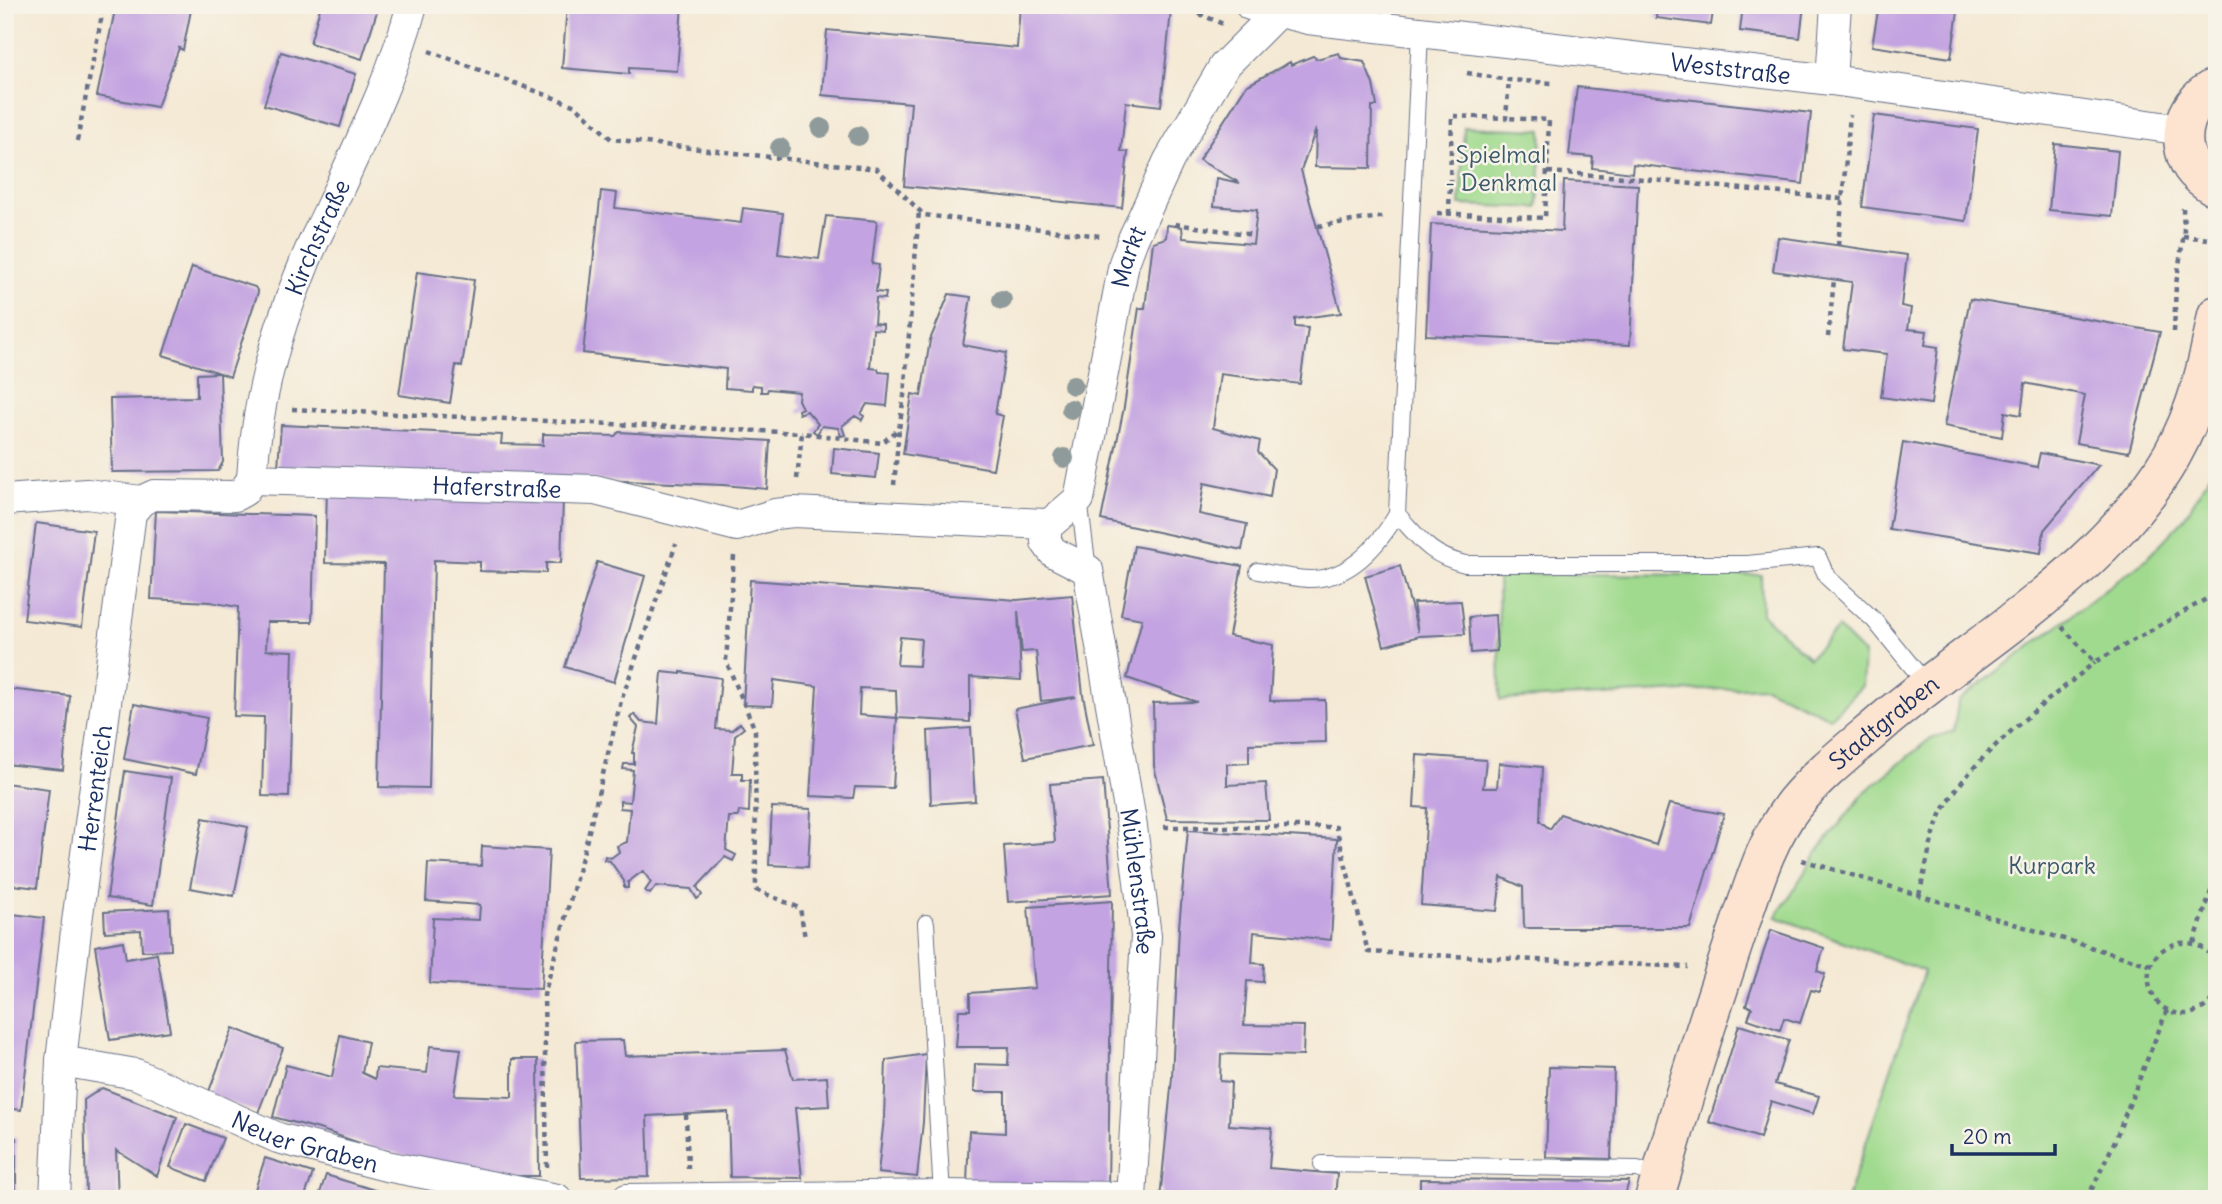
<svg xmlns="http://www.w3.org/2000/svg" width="2222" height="1204" font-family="Delius,sans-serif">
<rect width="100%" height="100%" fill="#f7f3e8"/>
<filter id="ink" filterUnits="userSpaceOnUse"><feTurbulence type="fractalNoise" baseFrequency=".0143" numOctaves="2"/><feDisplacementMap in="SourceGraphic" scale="14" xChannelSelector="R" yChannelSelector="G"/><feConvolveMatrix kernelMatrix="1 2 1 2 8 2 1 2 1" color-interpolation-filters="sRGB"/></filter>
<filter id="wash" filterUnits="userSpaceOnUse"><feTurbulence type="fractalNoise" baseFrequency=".00686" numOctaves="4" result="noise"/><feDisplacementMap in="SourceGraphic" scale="28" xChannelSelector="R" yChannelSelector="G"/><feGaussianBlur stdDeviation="1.57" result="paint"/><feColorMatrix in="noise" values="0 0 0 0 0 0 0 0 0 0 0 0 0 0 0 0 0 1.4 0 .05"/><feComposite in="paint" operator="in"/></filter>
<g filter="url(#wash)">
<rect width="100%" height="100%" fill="#f4e9d4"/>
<path fill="#a0da8e" stroke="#5e8476" stroke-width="2" d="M1464,127L1542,130L1538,208L1460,205Z
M2217,463V1199H1847L1924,971L1776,917L1820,848L1866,791L1931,738L1954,731L1958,701L2146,559L2183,520Z
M1498,574L1761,575L1762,614L1809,658L1838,628L1864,654L1862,686L1830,718L1765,687L1500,700Z"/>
<g id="blocks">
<path fill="#c3a3e1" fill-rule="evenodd" d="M116,5H192L183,50L179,48L157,107L97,96Z
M321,5H379L362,59L310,43Z
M567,5H682L677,71L629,68V74L562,68Z
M1020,5H1108L1171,11L1161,106L1126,102L1121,151L1128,152L1122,208L904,186L911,103L822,95L827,30L1017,48Z
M1657,5H1714L1711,25L1656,18Z
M1743,5H1804L1800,38L1740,31Z
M1879,5H1959L1951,58L1872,46Z
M281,52L356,74L340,127L264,105Z
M1339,53L1341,58L1364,62L1373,84L1377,106H1372L1371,168L1315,167L1316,129L1301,170L1341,313L1295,319V327L1308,328L1300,384L1220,374L1213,428L1260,441L1258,452L1274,469L1270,497L1204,483L1199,514L1247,524L1242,550L1101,520L1124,407L1139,308H1145L1153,242L1166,238L1167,225L1182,227L1183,238L1253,244L1257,210L1214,206L1217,178L1240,183L1199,160L1246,86L1290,62L1291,65L1313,56L1317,59Z
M1577,87L1811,113L1803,184L1633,164L1632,173L1592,168L1593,157L1569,155Z
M1874,115L1978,129L1966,221L1862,207Z
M2055,144L2118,151L2112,216L2049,210Z
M1564,181L1638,185L1630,345L1426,335L1431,224L1562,231Z
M601,191L617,193L615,208L741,223L743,208L783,213L778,254L819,259L826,216L877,221L872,264L879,265L876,292L886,293L885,299L876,298L874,323L883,324V330L873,329L870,368L878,369L879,372L890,373L887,406L867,404L861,414L864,416L862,420L855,416L842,426L845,435L841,436L838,428L822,426L817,434L813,431L818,424L807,411L799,414L798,410L802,408L798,400L799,392L768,389L767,392H761V386L752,385V390L725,388L726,369L583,353Z
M1778,237L1907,255L1901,306L1911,308L1908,329L1927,331L1925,345L1938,347L1931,404L1881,397L1887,354L1843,349L1852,282L1773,271Z
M192,267L255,287L258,292L230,377L220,373L223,462L218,471L112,472L110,399L197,397V374L220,373L163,355Z
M417,272L474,280L462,367L456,365L450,403L399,395Z
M949,294L971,297L963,345L1006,353L995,414L1003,416L993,469L903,454L912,394L921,396L930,340Z
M1970,299L2160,332L2129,452L2076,443L2085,395L2025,383L2021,415L2005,412L2002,437L1944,426Z
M281,425L502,435L501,444L543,445V434L615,436L619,432L770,441L767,489L723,485L278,467Z
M1903,442L2037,467L2040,453L2099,465L2044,530L2041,553L1889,529Z
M834,448L879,453L876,478L832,474Z
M327,489L563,499L561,563H546V573L480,571V562L434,560L429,788L379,787L384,564L325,563Z
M156,511L315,516L312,622H267L266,650L293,651L289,797L262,796L264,717L234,716L238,607L210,602L151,599Z
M36,523L94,531L82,627L24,620Z
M1134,546L1242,566L1229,636L1273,645L1270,701L1325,700L1326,742L1249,744V763L1227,764V785L1266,783L1269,820L1167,819L1154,766L1153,703L1197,702L1127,678L1142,619L1121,615Z
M597,562L645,576L614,682L565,667Z
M1400,566L1418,632L1413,603L1461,601L1465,634L1419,636L1384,646L1365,576Z
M750,580L1017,600L1072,595L1083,695L1093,745L1025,758L1015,709L1076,697L1041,701L1036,651L1022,652L1018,611L1021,680L970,677V722L897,718L896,690L860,688L859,715L897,718L893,788L855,787L853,798L810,796L817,686L774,680L772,706L743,705ZM900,637L921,639L919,666L897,665Z
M1495,615L1497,651L1471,653L1469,617Z
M662,672L681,674V672L721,678L716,729L732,730L740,723L744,728L735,735L732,773H742V780H750L749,812L739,811L738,817H729L726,850L736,855L733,861L725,857L697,887L702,895L697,899L691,889L656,886L650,894L645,891L651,882L643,871L628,882V888H624V881L610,861L604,860L605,856L611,858L619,852L617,846L627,842L630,809L620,808V801L630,802L633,770L623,769L624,764H634V753H632L638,727L630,718L634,714L641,722L658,724Z
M8,689L70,696L63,770L5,764Z
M134,704L207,718L196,774L124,759Z
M971,728L975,801L931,804L928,731Z
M1417,755L1486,760L1483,788H1497L1499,763L1542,767L1540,821L1550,829L1560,814L1656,845L1669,804L1724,814L1690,928H1524L1523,887L1501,877L1497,911L1421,905L1427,808L1414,807Z
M125,771L171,778L153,905L107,898Z
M1103,780L1112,894L1008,902L1004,846L1055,842L1050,784Z
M5,783L49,789L37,888L5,884Z
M772,807L811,809L808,867L769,865Z
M203,818L248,827L234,896L190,888Z
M1188,830L1337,839L1331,940L1254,932L1252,963L1264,964L1263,982L1247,981L1244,1025L1304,1026L1303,1056L1221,1054L1220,1081L1231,1082L1229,1125L1272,1128L1269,1168L1337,1174L1335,1199H1160L1172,1078L1179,927Z
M482,846L549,850L541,989L430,983L433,918L479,920L480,905L426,901L428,863L481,866Z
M1112,901L1108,1190L967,1184L969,1131L1005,1133V1092H974L975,1064L1008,1065L1009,1047H956L959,1010H970V993L1035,988L1028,907Z
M169,909L171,950L142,951L141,930L105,932L104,912Z
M5,913L44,918L21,1110L5,1108Z
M1771,930L1824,948L1817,971L1825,974L1819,992L1811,990L1800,1023L1784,1018L1780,1030L1748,1019L1752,1008L1746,1005Z
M123,941L126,959L157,954L170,1031L110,1040L95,946Z
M1739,1025L1789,1040L1775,1084L1819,1096L1813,1114L1771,1101L1760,1138L1709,1122Z
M233,1028L283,1048L258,1113L208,1094Z
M340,1035L368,1042L362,1073L375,1079L376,1068L427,1073L430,1046L461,1049L454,1095L512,1097V1059H538L539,1176H486L371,1147L319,1129L273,1117L286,1065L332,1077Z
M623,1040L625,1056L785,1050L793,1079L827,1077L829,1106L795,1108L802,1178L730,1177L728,1112L647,1116L649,1177L581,1178L576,1041Z
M926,1054L923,1122L917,1177L878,1173L884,1118L886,1060Z
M1549,1067L1614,1069L1611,1159L1546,1157Z
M102,1088L177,1117L157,1176L116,1150L118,1199H86L84,1100Z
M186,1124L223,1138L206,1181L170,1167Z
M5,1138H16V1196H5Z
M265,1158L313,1173L304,1199H252Z
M326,1175L381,1192L379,1199H318Z
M1420,1179L1629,1181L1624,1199H1420Z"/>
</g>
</g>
<g filter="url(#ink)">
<use href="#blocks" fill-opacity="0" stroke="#677087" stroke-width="2"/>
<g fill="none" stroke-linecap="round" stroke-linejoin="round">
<defs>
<path id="lane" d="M1079,499L1088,570
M1397,514C1421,540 1429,555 1465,564H1747L1818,557L1827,577L1874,620L1927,685
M1258,571C1274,574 1291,578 1308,579C1349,580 1378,546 1397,514L1420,33
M926,923L942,1195
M1322,1164L1637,1169L1662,1176"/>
<g id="street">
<path id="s1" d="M1250,5L1308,19L1831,80L2183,130"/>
<path d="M1831,80L1836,5"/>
<path id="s2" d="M252,479L595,490L737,526L775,514L794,512L1046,524V542L1053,552L1088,570L1132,827L1146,936L1131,1199"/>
<path id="s3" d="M252,479C256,407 275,334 303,267C310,247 321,228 330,208C360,142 393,76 412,5"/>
<path d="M5,500L87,494L141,501"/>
<path id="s4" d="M1046,524L1052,522L1079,499L1124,263L1133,239L1169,160L1224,66L1277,13L1280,5"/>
<path id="s5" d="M61,1061L136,1074L278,1138L386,1166L557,1199"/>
<path id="s6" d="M55,1199L61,1061L77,922L131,513L141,501L154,495L235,496L244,491L252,479"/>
<path d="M627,1199L942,1195L1131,1197"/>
</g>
<g id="secondary">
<path d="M2217,87C2187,99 2173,139 2192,167C2198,176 2207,182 2217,188"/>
<path id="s7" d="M1654,1199C1668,1155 1679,1111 1693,1068C1707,1023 1722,978 1737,933C1753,888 1764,843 1794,804C1820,772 1855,746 1886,719C1985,636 2106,570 2172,455C2197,411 2208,364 2217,315"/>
</g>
</defs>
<use href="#lane" stroke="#677087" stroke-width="18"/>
<use href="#street" stroke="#677087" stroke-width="32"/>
<use href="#secondary" stroke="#677087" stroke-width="41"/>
<path stroke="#677087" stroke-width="4.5" stroke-dasharray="5 5" stroke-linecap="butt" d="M1150,5L1195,12L1223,24
M429,51L576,106L611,139L877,169L924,215L1100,236
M2207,53L2213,32L2214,5
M1467,73L1509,80L1552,83
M77,141L104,5
M1548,172L1624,177L1842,199
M1437,213L1545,218L1549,120L1506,118
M1449,214L1452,116L1506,118L1509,79
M1175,224L1254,235
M1318,226L1387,216
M2183,236L2217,240
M1838,246L1850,115
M2174,332L2176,284L2184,233L2183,208
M1828,337L1834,280
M292,409L802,433
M797,479L802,433L882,443L899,429L904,396L919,211
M894,485L899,429
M734,556L726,661L755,730L756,890L800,908L805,938
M2062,627L2095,662L2217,593
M1164,827H1336L1368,952L1688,967
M1802,860L2150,965
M1919,895C1925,872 1929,848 1936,827C1957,765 2045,704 2095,662
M2194,943L2217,873
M2217,963C2189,918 2129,956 2155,998C2160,1008 2171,1013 2182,1014C2197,1015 2209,1006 2217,993
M686,1114L688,1168
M547,1167L544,995L587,839L621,701L676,544
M2087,1199L2113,1145L2167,1010
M2213,1199L2217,1189"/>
<use href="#lane" stroke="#fff" stroke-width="16"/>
<use href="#street" stroke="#fff" stroke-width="30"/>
<use href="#secondary" stroke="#fde4d1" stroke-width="38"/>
</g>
<g fill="#8f9a9a">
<circle cx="821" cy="128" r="10"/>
<circle cx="858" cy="136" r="10"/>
<circle cx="780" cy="148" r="10"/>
<circle cx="1002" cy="300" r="10"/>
<circle cx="1073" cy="385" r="10"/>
<circle cx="1071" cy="409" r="10"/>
<circle cx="1064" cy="458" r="10"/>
</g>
</g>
<g text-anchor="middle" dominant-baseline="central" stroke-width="5" stroke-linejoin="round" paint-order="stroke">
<g font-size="24" fill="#1b2f5e" stroke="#f7f3e8">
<text stroke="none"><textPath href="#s1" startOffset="485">Weststraße</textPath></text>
<text stroke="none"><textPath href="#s3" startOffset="252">Kirchstraße</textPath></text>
<text stroke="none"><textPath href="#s4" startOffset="289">Markt</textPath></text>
<text stroke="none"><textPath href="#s2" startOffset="245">Haferstraße</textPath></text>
<text stroke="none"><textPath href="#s7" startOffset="542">Stadtgraben</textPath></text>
<text stroke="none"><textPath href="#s6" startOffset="413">Herrenteich</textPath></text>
<text stroke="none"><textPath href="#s2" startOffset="1186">Mühlenstraße</textPath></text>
<text stroke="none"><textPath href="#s5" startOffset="259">Neuer Graben</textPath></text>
</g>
<g font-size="24" fill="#3c5a6a" stroke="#f7f3e8">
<text x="1501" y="154">Spielmal<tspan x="1501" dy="28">- Denkmal</tspan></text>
<text x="2052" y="865">Kurpark</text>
</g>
</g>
<rect width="2222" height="1204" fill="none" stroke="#f7f3e8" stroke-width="28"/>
<path d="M1952 1144v10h103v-10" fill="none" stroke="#1b2f5e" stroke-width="3.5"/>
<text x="1963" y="1144" font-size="21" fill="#1b2f5e" stroke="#f7f3e8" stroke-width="5" paint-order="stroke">20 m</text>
</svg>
